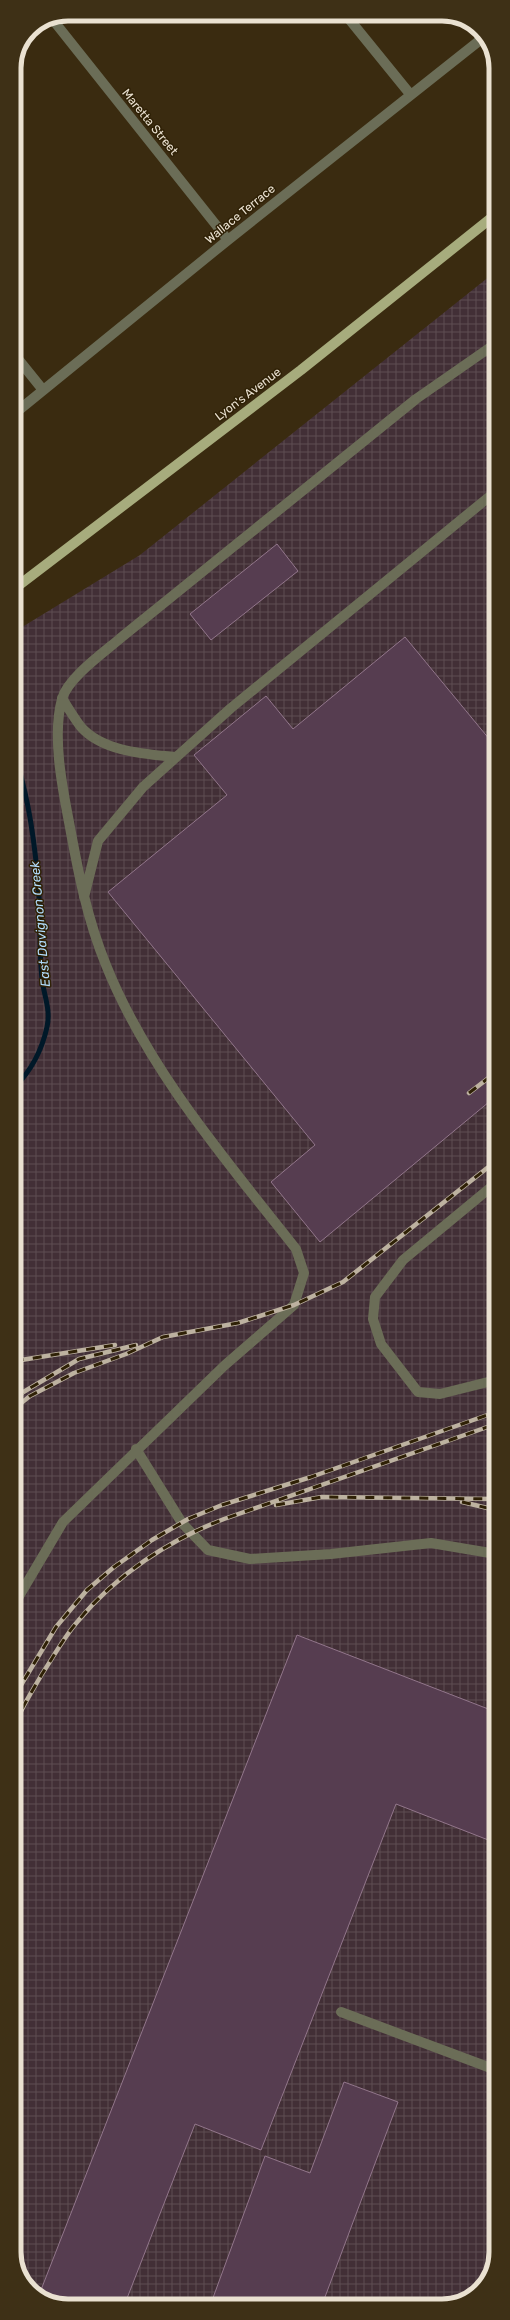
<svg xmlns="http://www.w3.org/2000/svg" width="510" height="2320" font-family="Rubik,sans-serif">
<defs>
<pattern id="industrial-grid" width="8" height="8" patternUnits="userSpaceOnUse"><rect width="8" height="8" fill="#422f36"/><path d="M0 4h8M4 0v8" fill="none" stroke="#5d4d52"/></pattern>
</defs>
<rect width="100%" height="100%" fill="#3a2b10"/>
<path fill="url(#industrial-grid)" d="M495,272L496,2252L483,2287L452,2305L64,2306L32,2292L15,2262L14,632L140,555Z"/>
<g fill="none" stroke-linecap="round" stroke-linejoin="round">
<path stroke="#001828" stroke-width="5" d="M14,753C29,797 36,850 39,897C41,924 39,952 42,979C44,996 51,1010 47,1027C42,1050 31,1071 14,1088"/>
</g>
<path fill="#563d50" stroke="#92768b" d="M277,544L298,571L211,640L190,614Z
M405,637L495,746V1097L320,1242L271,1182L315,1145L108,892L227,795L194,755L266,696L293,729Z
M297,1635L496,1712V1843L396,1804L261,2150L195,2124L124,2306H64L39,2295Z
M344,2082L398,2102L322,2305L210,2306L265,2156L310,2173Z"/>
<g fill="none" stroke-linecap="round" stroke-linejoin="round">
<path stroke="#6b6d57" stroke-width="10" d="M345,14L410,94
M53,20L228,240
M14,354L43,390
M14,414L228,240L484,37
M62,698C68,708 74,718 81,727C103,752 146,754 176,757
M84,897L98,841L143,787L231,708L495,492
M496,1183L403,1260L375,1297L373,1319L381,1344L418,1392L440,1394L496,1380
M136,1449L182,1523L208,1550L250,1559L331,1554L431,1543L496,1554
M15,1603L63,1522L225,1365L294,1305L304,1273L296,1249C227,1161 148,1070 106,965C87,919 78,871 69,822C62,786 52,735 62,699C68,677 106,651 123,636L416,399L495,344
M341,2012L496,2070"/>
<path stroke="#a7ac7d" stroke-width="10" d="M14,589L301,370L495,215"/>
<defs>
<path id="rail" d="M469,1093L495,1073
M15,1361L115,1345
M15,1397L79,1359L136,1345
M15,1408L30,1396L74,1373L126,1354L163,1337L238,1323L294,1305L343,1282L496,1161
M462,1502L496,1510
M276,1505L322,1497L496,1499
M15,1695L56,1627L87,1590L114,1567L152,1540L188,1519L222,1505L311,1477L496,1412
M15,1725C21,1708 33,1690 42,1674C54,1656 64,1637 78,1621C116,1575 169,1540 224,1519L496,1424"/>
</defs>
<use href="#rail" stroke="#bdb2a0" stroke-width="4.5"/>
<use href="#rail" stroke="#2f2106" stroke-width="3" stroke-dasharray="9" stroke-linecap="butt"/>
</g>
<g text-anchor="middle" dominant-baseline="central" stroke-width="3" stroke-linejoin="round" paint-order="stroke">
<g font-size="12" fill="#eae1d1" stroke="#2f2106">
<text transform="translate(150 122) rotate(51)">Maretta Street</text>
<text transform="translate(240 214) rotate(-39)">Wallace Terrace</text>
<text transform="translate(248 394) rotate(-37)">Lyon's Avenue</text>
</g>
<g font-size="13" font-style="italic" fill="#b2defe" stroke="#2f2106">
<text transform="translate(40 924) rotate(-95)">East Davignon Creek</text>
</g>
</g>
<path d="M0 0H510V2320H0ZM68 21H442A47 47 0 0 1 489 68V2252A47 47 0 0 1 442 2299H68A47 47 0 0 1 21 2252V68A47 47 0 0 1 68 21Z" fill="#3e3016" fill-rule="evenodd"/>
<path fill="none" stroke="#eae1d1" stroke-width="5" d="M68 21H442A47 47 0 0 1 489 68V2252A47 47 0 0 1 442 2299H68A47 47 0 0 1 21 2252V68A47 47 0 0 1 68 21Z"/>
</svg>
